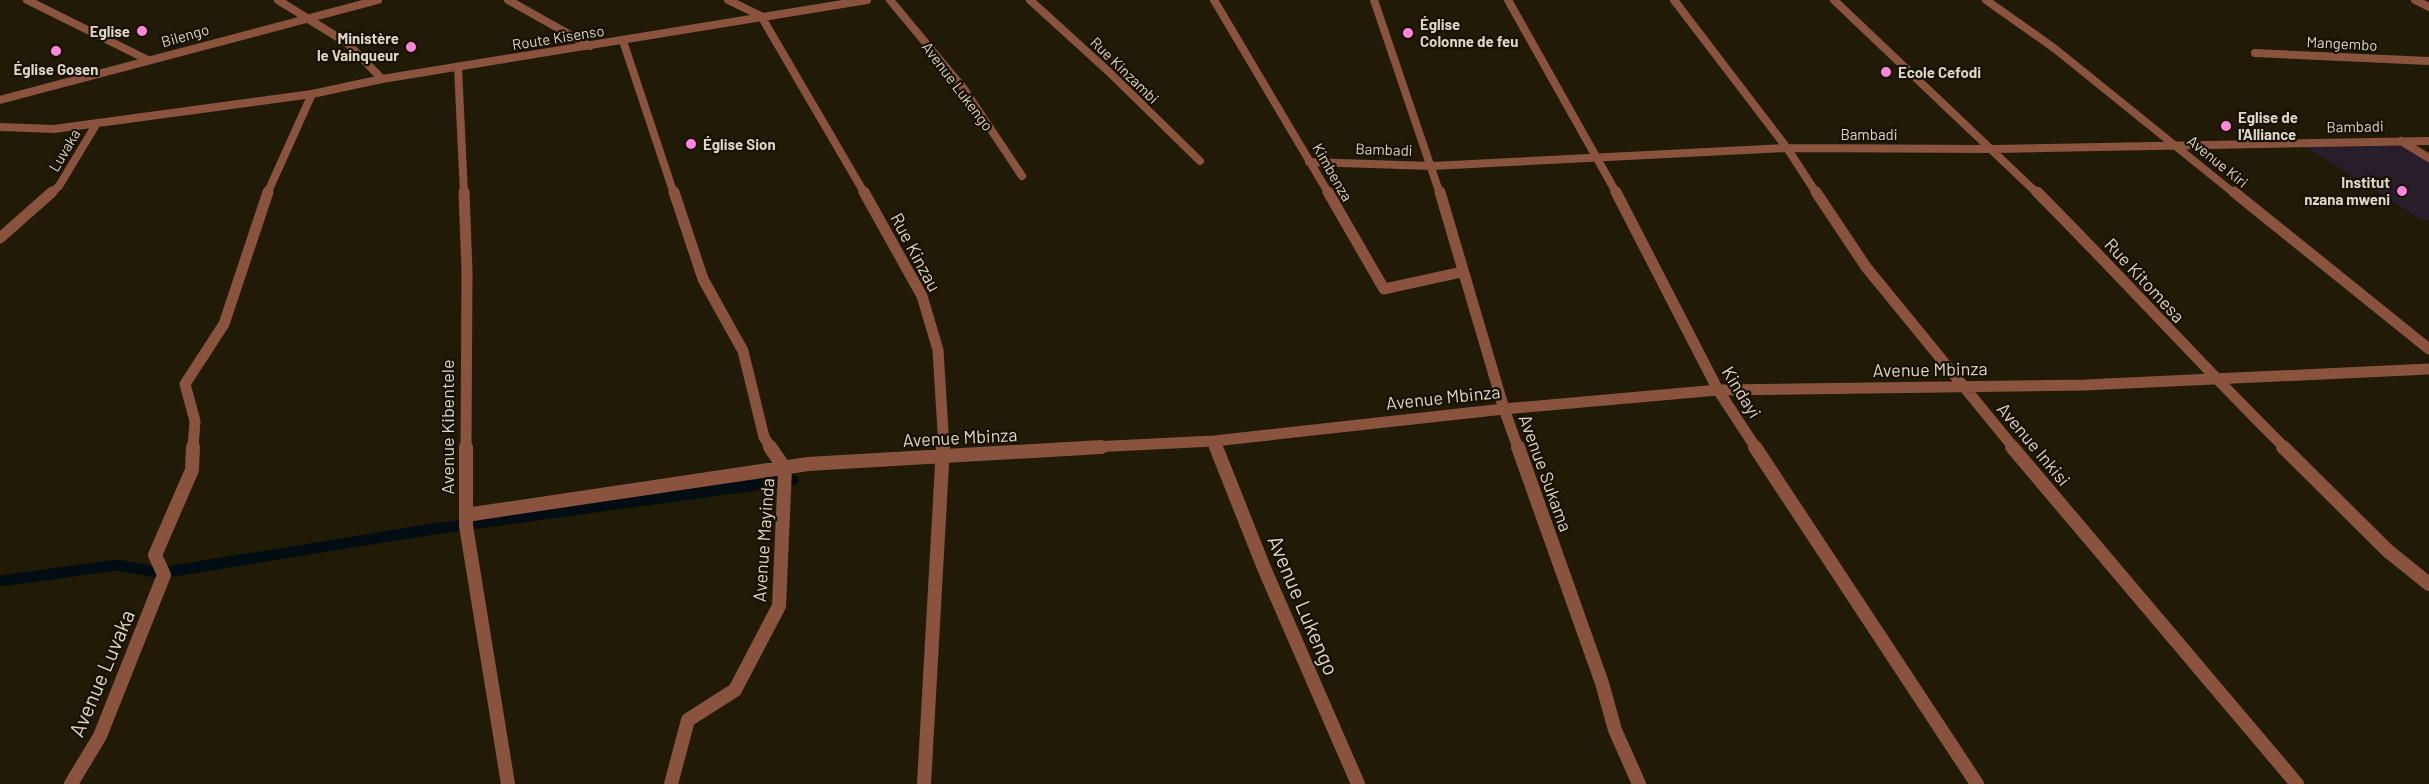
<svg xmlns="http://www.w3.org/2000/svg" width="2429" height="784" font-family="Barlow,sans-serif">
<rect width="100%" height="100%" fill="#211a06"/>
<path fill="#281d2b" d="M2400,143L2429,162V220H2422L2303,145Z"/>
<g fill="none" stroke-linecap="round" stroke-linejoin="round">
<path stroke="#020d13" stroke-width="11" d="M0,581L117,565L161,573L427,530L793,480"/>
<path stroke="#8a533d" stroke-width="8" d="M27,0L148,60
M278,0L347,43L382,79
M508,0L590,46
M728,0L761,16L865,194
M890,0L964,89L1022,176
M1030,0L1108,71L1200,161
M1214,0L1329,194
M1374,0L1440,194
M1508,0L1617,194
M1674,0L1787,148L1817,194
M1834,0L2038,194
M1986,0L2054,48L2235,194
M2415,0L2429,7
M623,41L674,194
M2255,53L2429,61
M458,67L464,194
M0,100L378,0
M0,127L54,129L312,94L382,79L867,0
M2401,141L2429,158
M1309,162L1432,166L1787,148L1993,149L2429,141
M50,194L59,186L97,123
M267,194L312,94"/>
<path stroke="#8a533d" stroke-width="11" d="M464,192L467,271L466,448
M674,192L703,279L743,351L764,437L771,448
M864,192L922,296L938,350L944,448
M1328,192L1384,289L1462,272
M1440,192L1504,409L1518,448
M1616,192L1718,390L1756,448
M1816,192L1866,267L2014,448
M2037,192C2121,276 2200,364 2285,448
M2234,192L2429,349
M0,238L52,192
M1214,441L1217,448
M193,448L195,421L185,384L224,324L268,192
M1072,448L1214,441L1504,409L1718,390L2085,385L2429,369"/>
<path stroke="#8a533d" stroke-width="14" d="M466,447V526L508,784
M1216,447L1264,568L1358,784
M1518,447L1602,683L1615,730L1639,784
M1755,447L1977,784
M2012,447L2297,784
M2283,447L2388,551L2429,584
M466,515L808,464L1101,447
M71,784L100,736L164,575L155,555L192,470L193,447
M671,784L688,720L735,690L779,606L785,469L770,447
M924,784L943,447"/>
</g>
<g fill="#ff85df" stroke="#181101" stroke-width="2">
<circle cx="142" cy="31" r="6"/>
<circle cx="1408" cy="33" r="6"/>
<circle cx="411" cy="47" r="6"/>
<circle cx="56" cy="51" r="6"/>
<circle cx="1886" cy="72" r="6"/>
<circle cx="2226" cy="126" r="6"/>
<circle cx="691" cy="144" r="6"/>
<circle cx="2402" cy="191" r="6"/>
</g>
<g text-anchor="middle" dominant-baseline="central" stroke-width="4.5" stroke-linejoin="round" paint-order="stroke">
<g font-size="15" font-weight="bold" fill="#dbd6ca" stroke="#181101" text-anchor="start">
<text x="1420" y="24">Église<tspan x="1420" dy="17">Colonne de feu</tspan></text>
<text x="130" y="31" text-anchor="end">Eglise</text>
<text x="399" y="38" text-anchor="end">Ministère<tspan x="399" dy="17">le Vainqueur</tspan></text>
<text x="56" y="69" text-anchor="middle">Église Gosen</text>
<text x="1898" y="72">Ecole Cefodi</text>
<text x="2238" y="117">Eglise de<tspan x="2238" dy="17">l'Alliance</tspan></text>
<text x="703" y="144">Église Sion</text>
<text x="2390" y="182" text-anchor="end">Institut<tspan x="2390" dy="17">nzana mweni</tspan></text>
</g>
<g font-size="15" fill="#dbd6ca" stroke="#181101">
<text transform="translate(185 35) rotate(-16)">Bilengo</text>
<text transform="translate(558 37) rotate(-9)">Route Kisenso</text>
<text transform="translate(2342 43) rotate(3)">Mangembo</text>
<text transform="translate(1125 70) rotate(44)">Rue Kinzambi</text>
<text transform="translate(958 86) rotate(53)">Avenue Lukengo</text>
<text transform="translate(2355 126) rotate(-1)">Bambadi</text>
<text x="1869" y="134">Bambadi</text>
<text transform="translate(1384 149) rotate(2)">Bambadi</text>
<text transform="translate(64 150) rotate(-59)">Luvaka</text>
<text transform="translate(2218 161) rotate(39)">Avenue Kiri</text>
<text transform="translate(1333 172) rotate(60)">Kimbenza</text>
</g>
<g font-size="18" fill="#dbd6ca" stroke="#181101">
<text transform="translate(916 252) rotate(62)">Rue Kinzau</text>
<text transform="translate(2145 280) rotate(47)">Rue Kitomesa</text>
<text transform="translate(1930 369) rotate(-1)">Avenue Mbinza</text>
<text transform="translate(1742 392) rotate(58)">Kindayi</text>
<text transform="translate(1443 397) rotate(-6)">Avenue Mbinza</text>
<text transform="translate(447 427) rotate(-90)">Avenue Kibentele</text>
<text transform="translate(960 437) rotate(-3)">Avenue Mbinza</text>
<text transform="translate(2034 444) rotate(50)">Avenue Inkisi</text>
<text transform="translate(1546 473) rotate(70)">Avenue Sukama</text>
<text transform="translate(763 540) rotate(-86)">Avenue Mayinda</text>
</g>
<g font-size="21" fill="#dbd6ca" stroke="#181101">
<text transform="translate(1304 605) rotate(67)">Avenue Lukengo</text>
<text transform="translate(101 673) rotate(-67)">Avenue Luvaka</text>
</g>
</g>
</svg>
